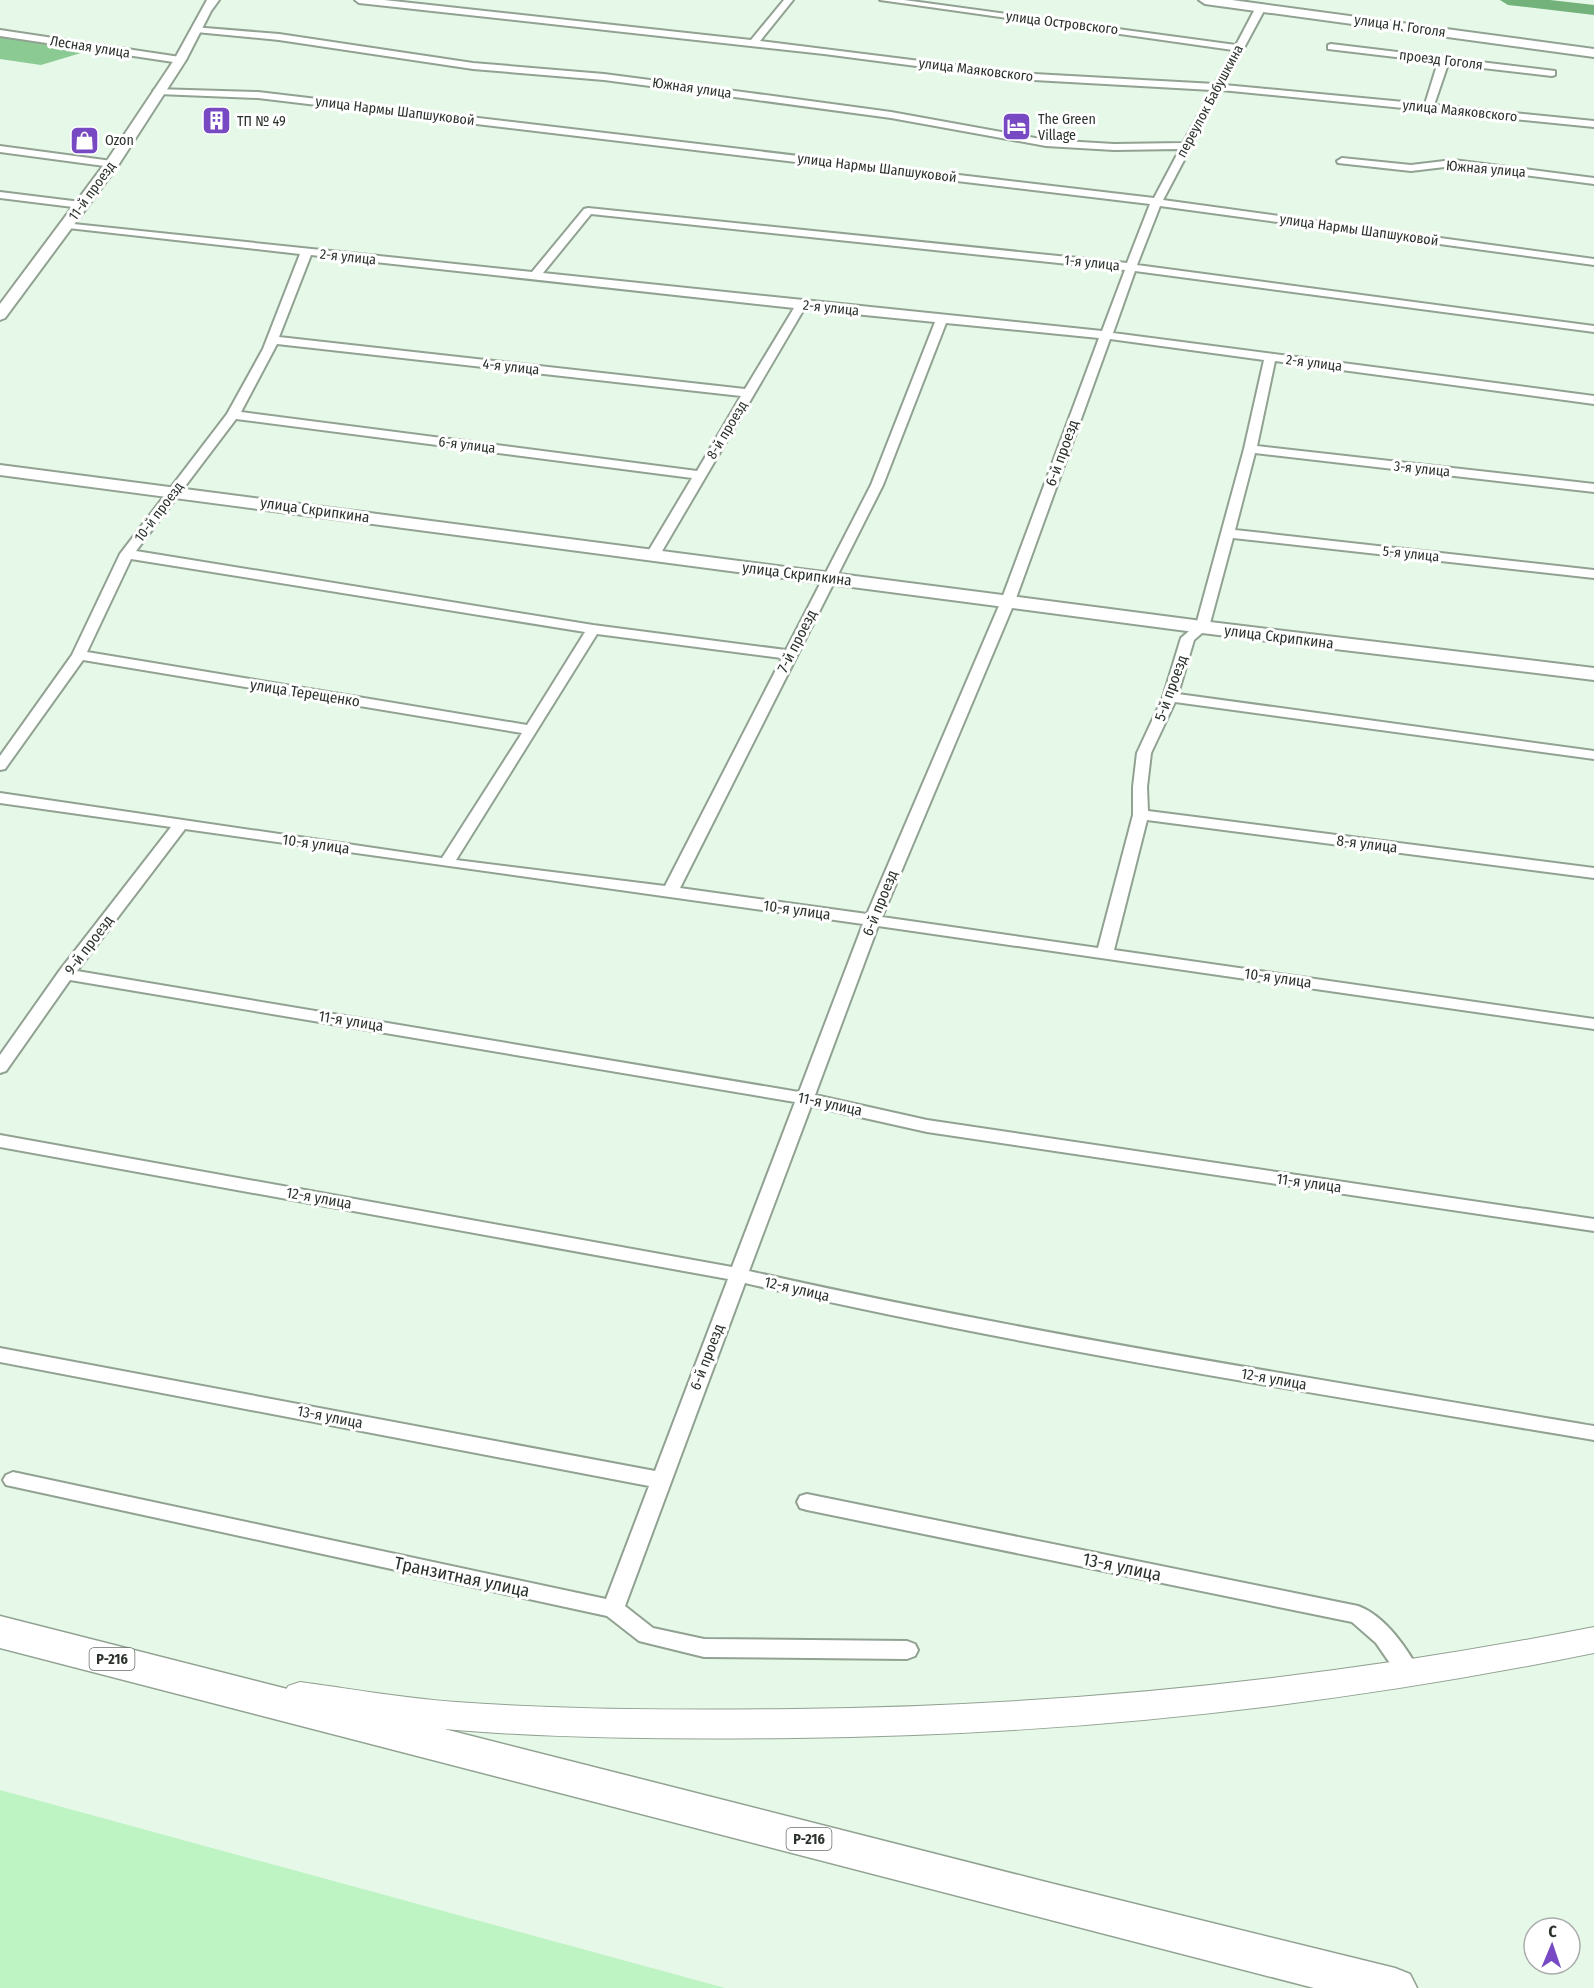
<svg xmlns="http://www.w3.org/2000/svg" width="1594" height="1988" font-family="'Fira Sans Condensed',sans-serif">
<rect width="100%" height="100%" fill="#e6f8e8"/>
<path fill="#bef3c3" d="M0,1790L725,1988H0Z"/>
<path fill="#8bca92" d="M0,36L91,50L41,65L0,59Z"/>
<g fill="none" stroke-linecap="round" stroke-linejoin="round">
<path fill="#73b27b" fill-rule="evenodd" d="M1500,0H1550L1594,5V15L1508,5Z"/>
<defs>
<path id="street" d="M355,0H384L751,40L784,0H793L760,41L1016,73L1215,84L1233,50L880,0H904L1236,45L1256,7L1261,4L1266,7L1224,85L1425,104L1438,62L1328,49V45L1331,44L1555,71V75L1552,76L1448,64L1434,105L1594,121V127L1221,90L1163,200L1594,259V265L1160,206L1137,265L1594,326V332L1135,271L1113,333L1594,396V404L1275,361L1257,446L1594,484V492L1255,453L1235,530L1594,570V578L1233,538L1209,627L1194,640L1178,694L1594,751V759L1175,702L1151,753L1147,787L1148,811L1594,868V878L1147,820L1114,950L1594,1019V1029L878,926L815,1095L927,1120L1594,1219V1231L927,1132L811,1106L749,1271C1029,1334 1312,1378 1594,1426V1440C1309,1392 1026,1348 745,1283L625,1606L653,1628L704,1639L907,1641L915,1644L918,1650L915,1656L907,1659L704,1657L639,1641L607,1616L6,1485L3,1480L6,1475L13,1472L606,1599L649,1486L0,1362V1348L655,1471L728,1279L0,1147V1135L732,1267L795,1102L70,980L6,1071L0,1073V1055L60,970L171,827L0,803V793L442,858L522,733L83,660L5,769L0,770V756L72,655L120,554L227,414L263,349L300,254L68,228L63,225L64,223L532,272L584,209L588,208L1127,263L1150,204L258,98L158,94L153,91L155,89L258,92L1154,198L1180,149L1114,150L1046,146L891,118L750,99L604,80L473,69L279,40L196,32L193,31V27L279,34L473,63L604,74L750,93L891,112L1046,140L1114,144L1183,143L1212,90L1016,79L824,54L359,3ZM591,214L1125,270L1102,331L543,273ZM311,255L794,308L745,389L279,337ZM804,309L935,322L871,485L786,650L593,625L136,551L236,419L692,478L646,555L648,558H658ZM946,323L1099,338L1001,601L867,914L680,888L883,485ZM1110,339L1264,360L1244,449L1196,625L1181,638L1163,697L1137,753L1133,787V815L1098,948L882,917L1015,601ZM277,344L741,396L697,471L241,412ZM131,559L585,632L527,725L87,652ZM597,634L782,658L665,886L456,860ZM185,829L863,924L799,1092L77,971Z
M0,30L180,57L185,60L180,63L0,36Z
M0,146L112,161L117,164L112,167L0,152Z
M1342,158L1411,165L1453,160L1594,178V184L1453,166L1411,171L1338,163L1337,161Z
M0,192L81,202L86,205L81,208L0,198Z
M807,1494L1358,1606C1386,1616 1409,1651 1422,1676L1419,1682L1411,1685L1403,1682L1376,1643L1352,1622L807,1510L800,1508L797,1502L800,1496Z"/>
<path id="secondary" d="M207,0H219L211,11L186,60L119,164L5,318L0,320V304L106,162L174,60Z
M1199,0H1232L1594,49V57L1205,4Z
M0,465L1202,621L1594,668V680L1202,633L0,475Z"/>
<path id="primary" d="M1594,1627V1653C1330,1707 1065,1735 795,1738C682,1739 569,1739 456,1730C403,1726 352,1717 300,1710L288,1706L283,1696L288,1686L300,1682C352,1689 403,1698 456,1702C569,1710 682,1710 795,1709C1065,1706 1330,1679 1594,1627Z"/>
<path id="highway" d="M0,1616L1046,1882L1395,1968L1410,1974L1417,1988H1314L0,1648Z"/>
</defs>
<use href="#street" stroke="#91a192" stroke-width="4"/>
<use href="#secondary" stroke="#91a192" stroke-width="4"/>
<use href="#primary" stroke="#91a192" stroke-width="2"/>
<use href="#highway" stroke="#91a192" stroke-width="3"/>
<use href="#street" fill="#fff" fill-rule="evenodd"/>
<use href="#secondary" fill="#fff" fill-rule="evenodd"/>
<use href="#primary" fill="#fff" fill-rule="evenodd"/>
<use href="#highway" fill="#fff" fill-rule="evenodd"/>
</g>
<defs>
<symbol id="building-square" viewBox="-11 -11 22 22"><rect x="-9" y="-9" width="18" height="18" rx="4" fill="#7749c2" stroke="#fff"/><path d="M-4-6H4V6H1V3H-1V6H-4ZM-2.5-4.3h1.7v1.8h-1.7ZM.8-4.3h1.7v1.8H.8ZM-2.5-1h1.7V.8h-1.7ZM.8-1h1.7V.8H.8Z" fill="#fff"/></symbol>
<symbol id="hotel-square" viewBox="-11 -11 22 22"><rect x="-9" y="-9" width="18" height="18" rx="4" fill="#7749c2" stroke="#fff"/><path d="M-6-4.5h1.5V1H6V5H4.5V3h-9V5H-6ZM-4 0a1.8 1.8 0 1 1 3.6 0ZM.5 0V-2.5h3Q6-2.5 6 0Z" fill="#fff"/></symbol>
<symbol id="shop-square" viewBox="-11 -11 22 22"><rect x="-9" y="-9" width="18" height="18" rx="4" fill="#7749c2" stroke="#fff"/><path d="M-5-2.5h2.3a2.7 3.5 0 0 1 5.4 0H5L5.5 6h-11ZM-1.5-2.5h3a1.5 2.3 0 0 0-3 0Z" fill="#fff"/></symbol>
</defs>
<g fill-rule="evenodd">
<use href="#building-square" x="200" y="104" width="33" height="33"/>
<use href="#hotel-square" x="1000" y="110" width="33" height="33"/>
<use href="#shop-square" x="68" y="124" width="33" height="33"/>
</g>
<g text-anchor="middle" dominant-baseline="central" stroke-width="6" stroke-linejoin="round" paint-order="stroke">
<g font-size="14" fill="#2b322c" stroke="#fff">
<text transform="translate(1062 23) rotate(7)">улица Островского</text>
<text transform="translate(1400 26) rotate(8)">улица Н. Гоголя</text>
<text transform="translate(90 47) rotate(9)">Лесная улица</text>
<text transform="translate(1441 60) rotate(7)">проезд Гоголя</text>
<text transform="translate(976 70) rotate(7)">улица Маяковского</text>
<text transform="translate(692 88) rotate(8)">Южная улица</text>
<text transform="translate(1210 101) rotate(-62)">переулок Бабушкина</text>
<text transform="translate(395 111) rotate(7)">улица Нармы Шапшуковой</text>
<text transform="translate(1460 111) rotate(6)">улица Маяковского</text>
<text transform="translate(877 168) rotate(7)">улица Нармы Шапшуковой</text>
<text transform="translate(1486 169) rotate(5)">Южная улица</text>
<text transform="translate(92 191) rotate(-54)">11-й проезд</text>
<text transform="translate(1359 230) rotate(8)">улица Нармы Шапшуковой</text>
<text transform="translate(348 257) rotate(6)">2-я улица</text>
<text transform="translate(1092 263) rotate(6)">1-я улица</text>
<text transform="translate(831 308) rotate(6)">2-я улица</text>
<text transform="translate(1314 363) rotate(7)">2-я улица</text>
<text transform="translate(511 367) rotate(6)">4-я улица</text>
<text transform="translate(727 430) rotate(-59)">8-й проезд</text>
<text transform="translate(467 445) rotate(7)">6-я улица</text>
<text transform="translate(1422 469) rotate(6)">3-я улица</text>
<text transform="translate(159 512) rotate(-53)">10-й проезд</text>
<text transform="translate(1411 554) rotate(6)">5-я улица</text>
</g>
<g font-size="14" fill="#2b322c" stroke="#fff" text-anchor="start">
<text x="1038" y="119">The Green<tspan x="1038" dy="16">Village</tspan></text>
<text x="237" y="121">ТП № 49</text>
<text x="105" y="140">Ozon</text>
</g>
<g fill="#fff" stroke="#6b706b" stroke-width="1.5">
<rect x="89.5" y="1648" width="45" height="22" rx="4.5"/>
<rect x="786.5" y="1828" width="45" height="22" rx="4.5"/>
</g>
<g font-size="14" font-weight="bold" fill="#2b322c">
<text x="112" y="1659">Р-216</text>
<text x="809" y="1839">Р-216</text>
</g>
<g font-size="15" fill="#2b322c" stroke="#fff">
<text transform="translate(1062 453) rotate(-70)">6-й проезд</text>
<text transform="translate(315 510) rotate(8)">улица Скрипкина</text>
<text transform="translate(797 574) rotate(7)">улица Скрипкина</text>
<text transform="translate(1279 637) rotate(7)">улица Скрипкина</text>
<text transform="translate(797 641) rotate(-63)">7-й проезд</text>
<text transform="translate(1171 688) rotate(-70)">5-й проезд</text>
<text transform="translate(305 693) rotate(9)">улица Терещенко</text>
<text transform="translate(316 844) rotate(8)">10-я улица</text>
<text transform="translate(1367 844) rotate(7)">8-я улица</text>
<text transform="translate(880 903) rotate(-68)">6-й проезд</text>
<text transform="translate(797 910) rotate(8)">10-я улица</text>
<text transform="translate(89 945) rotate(-53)">9-й проезд</text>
<text transform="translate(1278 978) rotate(8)">10-я улица</text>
<text transform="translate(351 1021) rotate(9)">11-я улица</text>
<text transform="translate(830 1104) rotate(12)">11-я улица</text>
<text transform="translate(1309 1183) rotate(8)">11-я улица</text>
<text transform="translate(319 1198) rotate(10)">12-я улица</text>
<text transform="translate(797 1289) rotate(13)">12-я улица</text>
<text transform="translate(707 1357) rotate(-69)">6-й проезд</text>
<text transform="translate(1274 1379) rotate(10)">12-я улица</text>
<text transform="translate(330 1417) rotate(11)">13-я улица</text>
</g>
<g font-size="18" fill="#2b322c" stroke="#fff">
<text transform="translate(1122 1567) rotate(12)">13-я улица</text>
<text transform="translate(462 1577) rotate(12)">Транзитная улица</text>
</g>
</g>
<g transform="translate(1552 1946) rotate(2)"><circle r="28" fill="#ffffff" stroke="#aaadab" stroke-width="1.5"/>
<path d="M0-4.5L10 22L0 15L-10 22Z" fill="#7749c2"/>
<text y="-9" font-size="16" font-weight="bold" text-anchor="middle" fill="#2b322c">С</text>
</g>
</svg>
